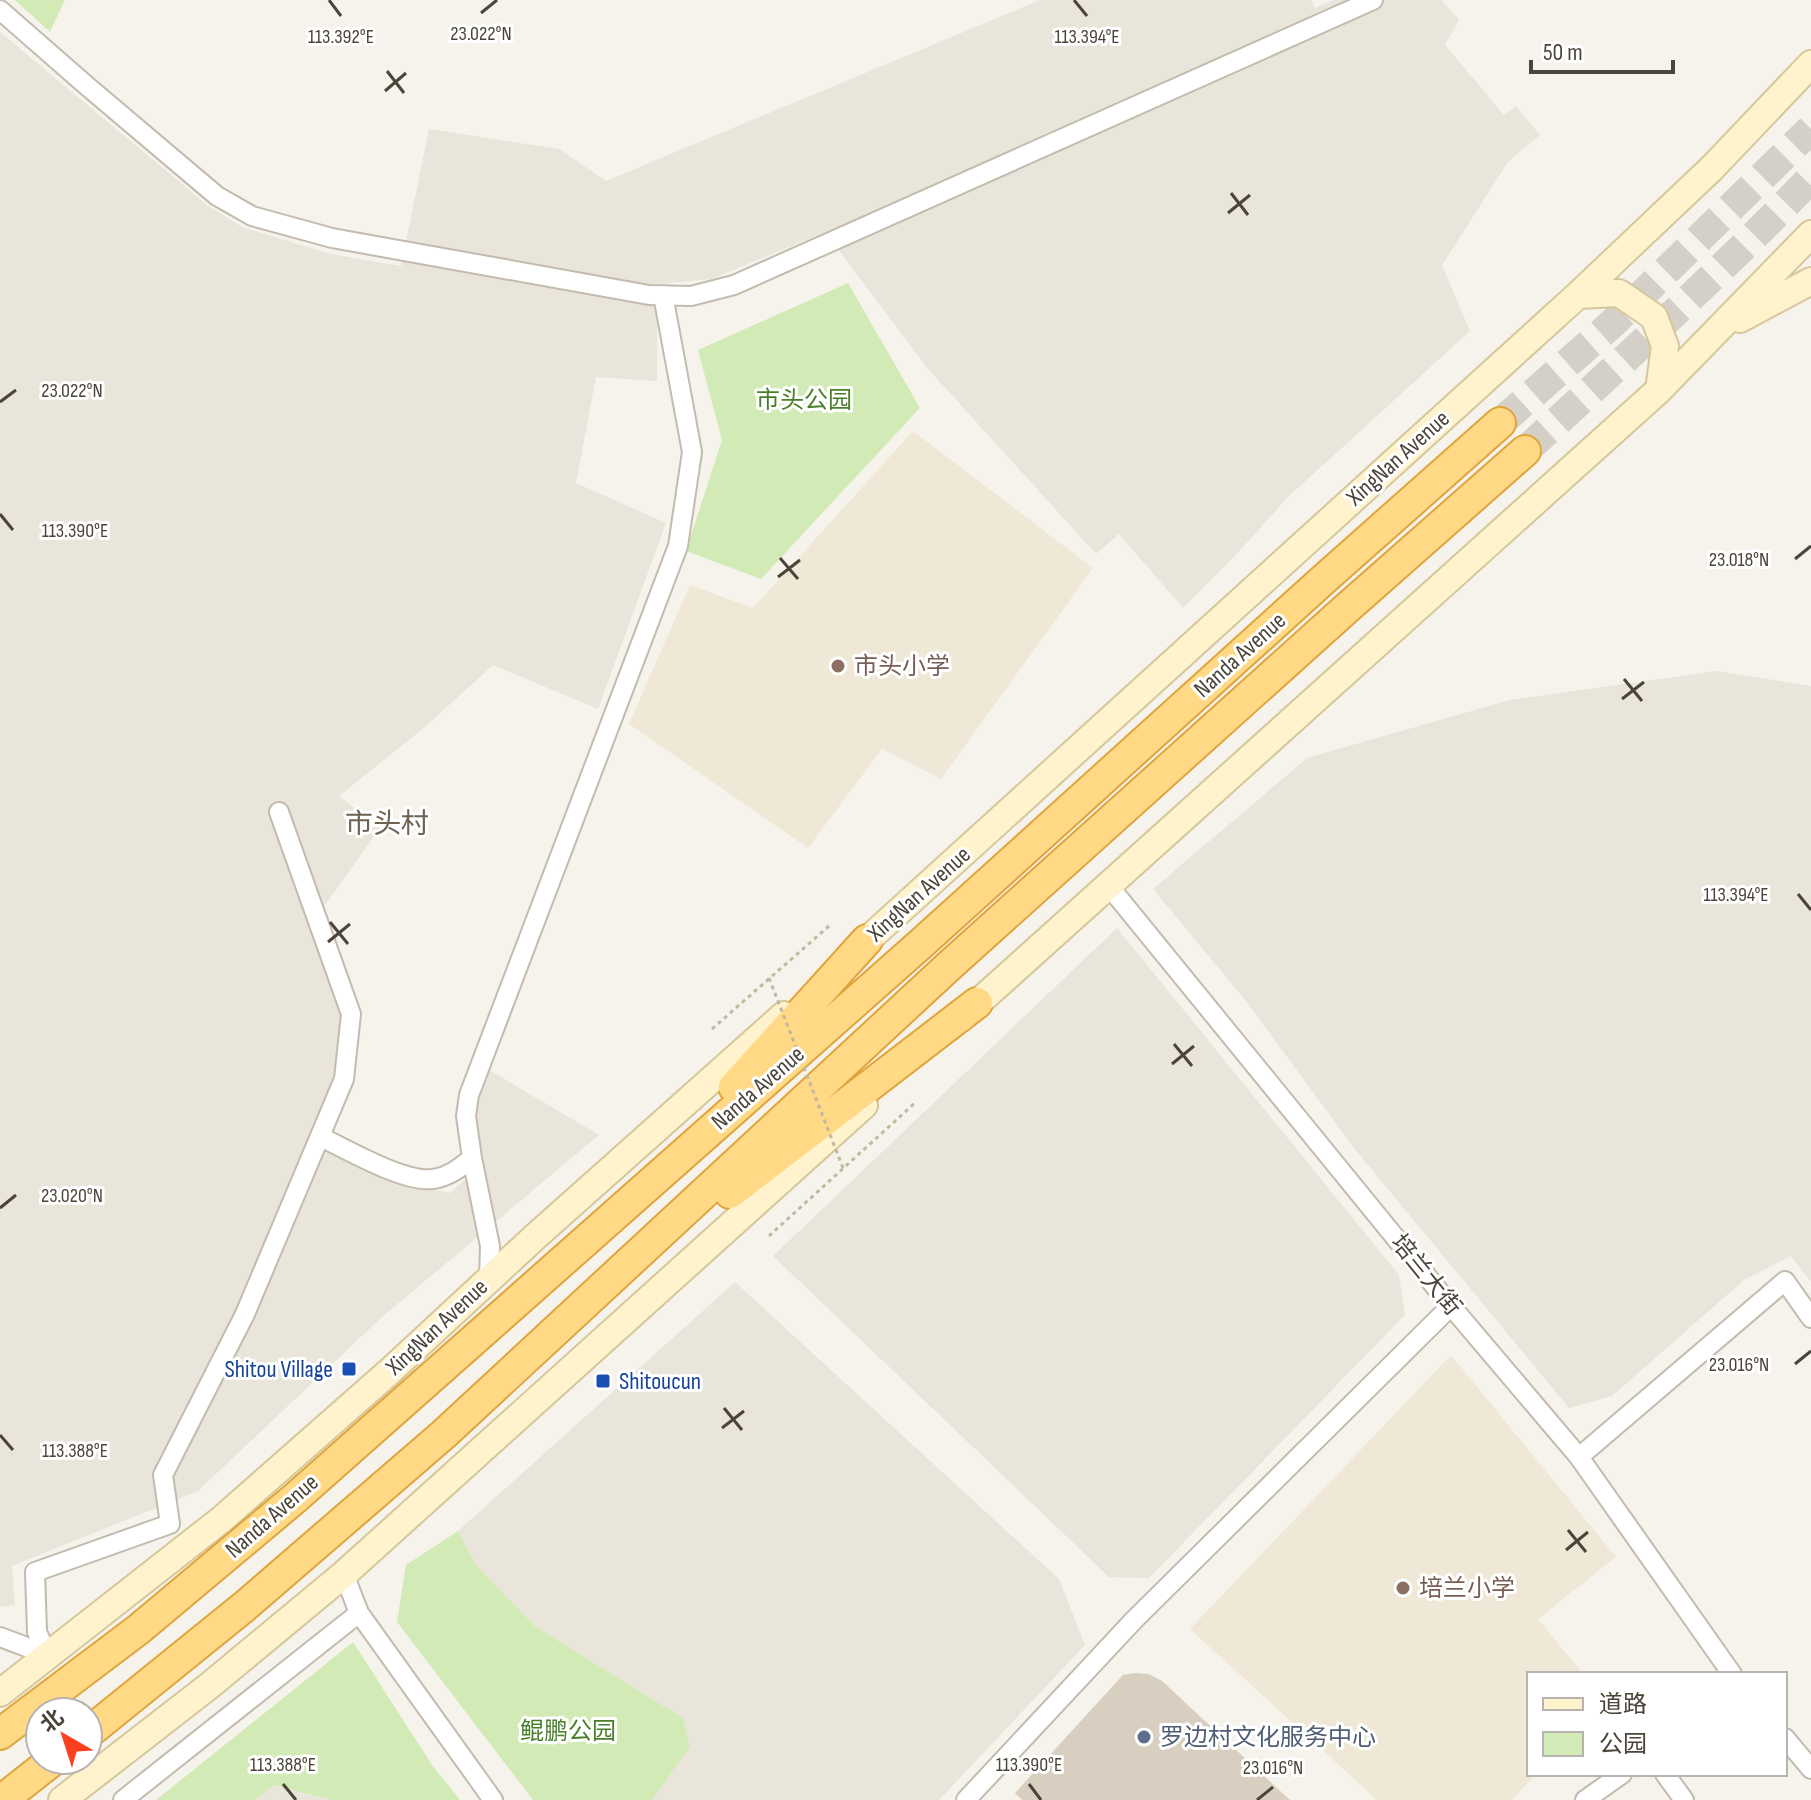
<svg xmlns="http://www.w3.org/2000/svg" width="1811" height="1800" font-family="'Sofia Sans Condensed','Noto Sans SC',sans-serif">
<rect width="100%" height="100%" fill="#f6f3ec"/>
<path fill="#eae5da" d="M1040,0H1311L1315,8L1333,0H1441L1459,20L1445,45L1504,115L1516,106L1540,135L1508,162L1442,265L1470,331L1288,497L1243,547L1183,608L1119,534L1096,554L929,370L825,232L712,279L657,284V381L596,377L576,483L666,523L598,709L493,665L425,727L339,796L380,828L323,908L359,1010L353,1077L326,1151L396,1182L450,1193L484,1163L475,1116L480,1093L489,1070L599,1135L382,1317L198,1491L12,1566L15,1605L0,1607V32L207,205L242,227L331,254L401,266L429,129L559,149L606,181Z
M1717,671L1811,686V1282L1791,1256L1744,1280L1612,1396L1569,1408L1354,1148L1246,1001L1153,889L1307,758L1510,700Z
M1117,928L1399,1275L1405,1315L1149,1578L1109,1577L773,1256Z
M735,1282L1059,1579L1085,1645L939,1800H652L690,1747L683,1718L536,1627L475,1564L458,1531Z
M274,1785L331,1800H255Z"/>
<path fill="#efe8d6" d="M913,431L1093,568L941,779L882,749L808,848L629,724L690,585L753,608Z
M1451,1355L1616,1557L1538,1619L1583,1674H1529V1774H1536L1512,1800H1377L1190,1629Z"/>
<path fill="#d2eab5" d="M15,0H65L50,32Z
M848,283L920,408L761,579L686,551L722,440L698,350Z
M458,1531L475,1564L536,1627L683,1718L690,1747L652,1800H533L397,1622L406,1565Z
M353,1642L432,1765L460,1800H331L274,1785L255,1800H156Z"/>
<path fill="#d8cfc1" d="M1135,1673L1149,1674L1162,1681L1290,1800H1022L1015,1793L1123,1675Z"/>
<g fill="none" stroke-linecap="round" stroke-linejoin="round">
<path stroke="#d4d0c8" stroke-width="30" stroke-dasharray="30 15" stroke-linecap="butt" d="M1500,423L1614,322L1811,129
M1525,451C1622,362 1720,273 1811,178"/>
<defs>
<path id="minor" d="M0,10L87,86L217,196L252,216L332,238L649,295L691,296L734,285L1373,0
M1108,885L1451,1306L1579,1457L1732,1674
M321,1137C347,1150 405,1183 433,1179C448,1177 460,1168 472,1158
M489,1279L490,1246L472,1158L466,1116L469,1095L678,546L692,452L663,295
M1579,1457L1785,1281L1811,1318
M359,1613L493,1800
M0,1637L32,1649L41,1662
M41,1662L43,1645L37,1632L35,1572L170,1524L163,1475L245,1314L344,1079L351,1014L279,812
M1785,1738L1811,1769
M1665,1774L1684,1800
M123,1800L359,1613L344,1574
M966,1800L1134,1620L1451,1306
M1585,1800L1622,1774"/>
<path id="secondary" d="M1578,295L1619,293L1654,317L1665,346L1659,390
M1740,319L1811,281
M852,954L1578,295L1712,168L1811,64
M961,1018L1659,390L1811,234
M0,1693L222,1519L389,1372L536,1236L784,1015
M62,1800L209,1686L344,1574L864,1105"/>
<path id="trunk" d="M734,1087L867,940
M730,1193L977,1003
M88,1733L245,1606L444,1434L949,966L1347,608L1525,451
M0,1734L139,1629L294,1499L924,941L1323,580L1500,423
M2,1800L53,1760"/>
</defs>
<use href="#minor" stroke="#c2bbae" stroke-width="22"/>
<use href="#secondary" stroke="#d6c79b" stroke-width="30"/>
<use href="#trunk" stroke="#e0a43c" stroke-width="34"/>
<path stroke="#c4b79f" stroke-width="3" stroke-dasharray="4 4" stroke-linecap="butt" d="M712,1029L829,926
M769,1236L916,1102"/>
<use href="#minor" stroke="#fff" stroke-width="18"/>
<use href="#secondary" stroke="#fff3cd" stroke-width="26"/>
<use href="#trunk" stroke="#ffd985" stroke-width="30"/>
<path stroke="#c4b79f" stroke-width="3" stroke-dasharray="4 4" stroke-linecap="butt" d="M769,978L843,1168"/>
</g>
<path fill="none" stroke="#4b4439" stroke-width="3" d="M329,0L341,16M1074,0L1087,16M481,13L497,0M387,71L404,93M385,91L406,73M1231,193L1248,215M1228,213L1250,195M0,402L16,390M0,514L13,530M780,558L798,579M1795,559L1811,546M778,577L800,560M1624,679L1642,701M1622,699L1644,682M1798,894L1811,910M330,922L348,944M328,942L350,924M1174,1044L1192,1066M1172,1064L1194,1046M0,1208L16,1195M1795,1364L1811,1351M724,1408L742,1430M722,1428L744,1411M0,1435L13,1450M1568,1530L1586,1552M1566,1550L1588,1532M283,1784L296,1800M1029,1784L1041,1800M1257,1800L1273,1787"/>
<g fill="#8d6e63" stroke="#fff" stroke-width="3">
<circle cx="838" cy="666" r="8"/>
<circle cx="1403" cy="1588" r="8"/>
</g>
<g fill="#1a4fb4" stroke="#fff" stroke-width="3">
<rect x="341" y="1361" width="16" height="16" rx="4"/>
<rect x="595" y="1373" width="16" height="16" rx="4"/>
</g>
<circle fill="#5c6f8a" stroke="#fff" stroke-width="3" cx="1144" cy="1737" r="8"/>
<g text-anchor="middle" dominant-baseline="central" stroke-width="6" stroke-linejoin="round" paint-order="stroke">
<g font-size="24" fill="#4a7f2a" stroke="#fff">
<text x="804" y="400">市头公园</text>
<text x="568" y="1731">鲲鹏公园</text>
</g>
<g font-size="24" fill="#4b4439" stroke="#fff">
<text transform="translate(1398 458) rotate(-42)">XingNan Avenue</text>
<text transform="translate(1240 655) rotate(-42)">Nanda Avenue</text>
<text transform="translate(919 894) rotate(-42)">XingNan Avenue</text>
<text transform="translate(758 1088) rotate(-41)">Nanda Avenue</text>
<text transform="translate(1426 1275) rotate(51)">培兰大街</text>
<text transform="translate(437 1327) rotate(-43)">XingNan Avenue</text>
<text transform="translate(272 1516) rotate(-41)">Nanda Avenue</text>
</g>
<g font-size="24" fill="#785e54" stroke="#fff" text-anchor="start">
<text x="854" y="666">市头小学</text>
<text x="1419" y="1588">培兰小学</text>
</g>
<g font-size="24" fill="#164399" stroke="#fff" text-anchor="end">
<text x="333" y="1369">Shitou Village</text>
<text x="619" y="1381" text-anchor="start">Shitoucun</text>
</g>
<g font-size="24" fill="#4e5e75" stroke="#fff" text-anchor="start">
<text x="1160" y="1737">罗边村文化服务中心</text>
</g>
<g font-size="28" fill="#6e6250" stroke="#fff">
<text x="387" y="824">市头村</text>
</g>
</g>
<g font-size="20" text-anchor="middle" fill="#4b4439" stroke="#fff" stroke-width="6" stroke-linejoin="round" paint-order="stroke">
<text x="481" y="40">23.022°N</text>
<text x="341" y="43">113.392°E</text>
<text x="1087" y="43">113.394°E</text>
<text x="72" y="397">23.022°N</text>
<text x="75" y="537">113.390°E</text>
<text x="1739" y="566">23.018°N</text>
<text x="1736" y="901">113.394°E</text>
<text x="72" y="1202">23.020°N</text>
<text x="1739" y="1371">23.016°N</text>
<text x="75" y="1457">113.388°E</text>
<text x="283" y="1771">113.388°E</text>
<text x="1029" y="1771">113.390°E</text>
<text x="1273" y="1774">23.016°N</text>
</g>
<rect x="1527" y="1672" width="260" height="104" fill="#ffffff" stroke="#b7b4b0" stroke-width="2"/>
<rect x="1543" y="1698" width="40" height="12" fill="#fff3cd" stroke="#b7b4b0" stroke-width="2"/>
<text x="1599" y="1712" font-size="24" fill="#4b4439">道路</text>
<rect x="1543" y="1732" width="40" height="24" fill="#d2eab5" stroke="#b7b4b0" stroke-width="2"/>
<text x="1599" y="1752" font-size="24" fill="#4b4439">公园</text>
<g transform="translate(64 1736) rotate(321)"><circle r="38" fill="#ffffff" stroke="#b7b4b0" stroke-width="2"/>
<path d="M0-6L14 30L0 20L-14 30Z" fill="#fc3f1d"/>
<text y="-12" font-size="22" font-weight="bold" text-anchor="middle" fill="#4b4439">北</text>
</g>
<path d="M1531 60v12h142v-12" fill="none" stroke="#4b4439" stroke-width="4"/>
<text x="1543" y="60" font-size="24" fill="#4b4439" stroke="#ffffff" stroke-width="6" paint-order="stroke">50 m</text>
</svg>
